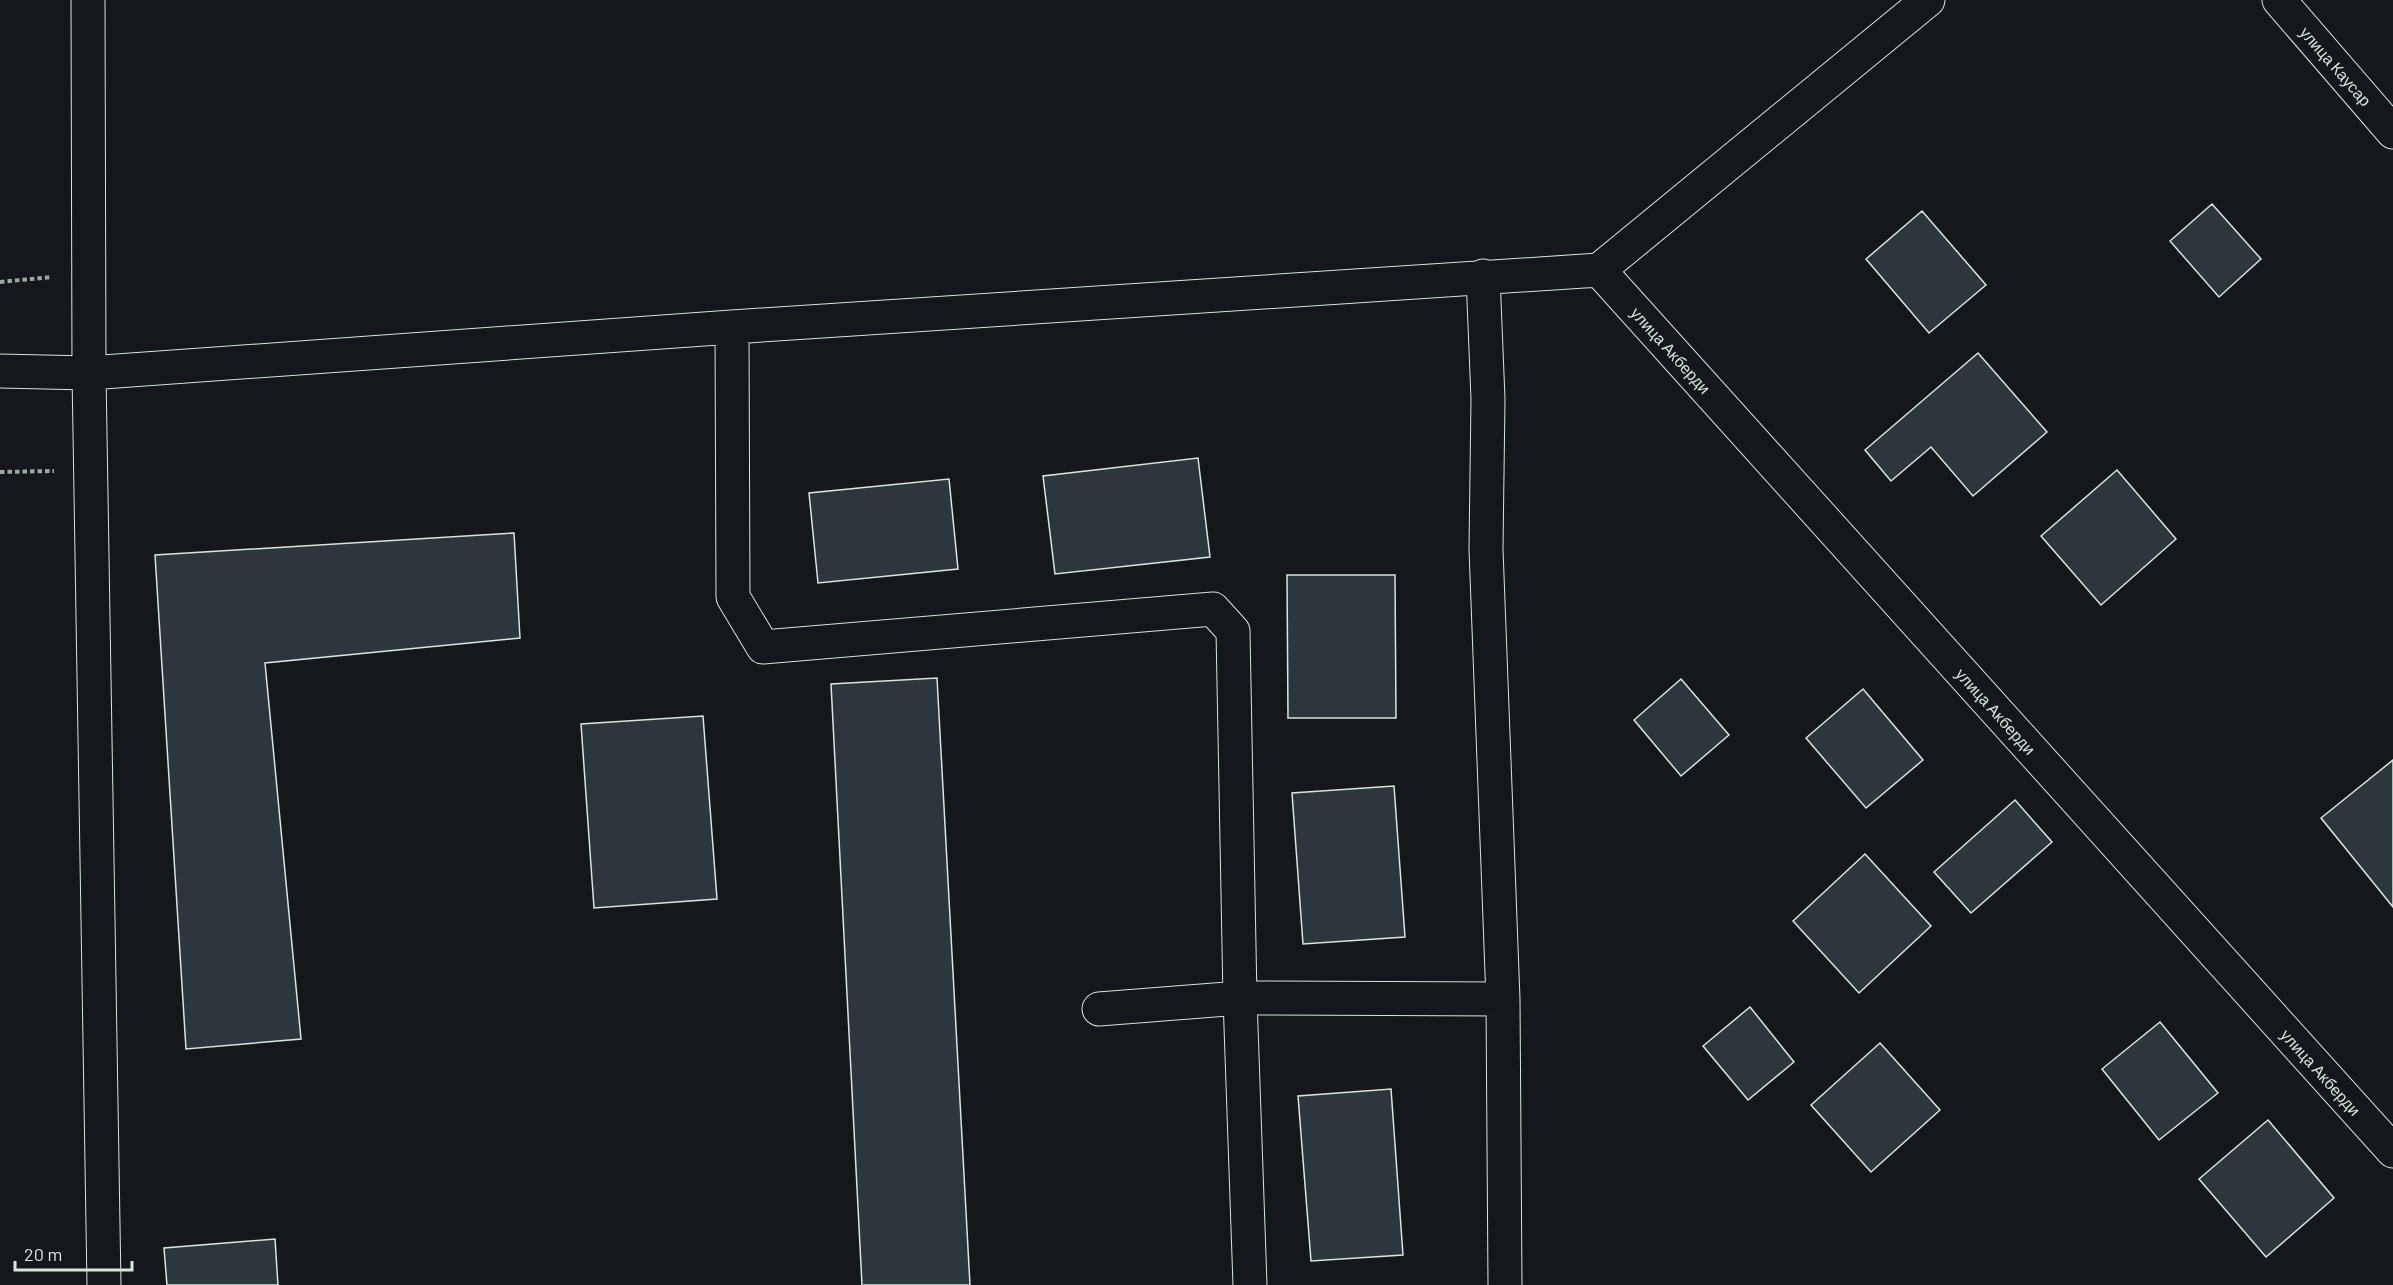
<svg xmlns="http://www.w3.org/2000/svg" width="2393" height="1285" font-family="Barlow,sans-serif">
<rect width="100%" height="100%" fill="#14181c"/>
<path fill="#2c363c" stroke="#d8e6dc" stroke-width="1.5" d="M2212,204L2261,259L2219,297L2170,241Z
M1922,211L1986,285L1929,333L1866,259Z
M1978,353L2047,432L1973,496L1931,447L1891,481L1865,450Z
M1198,458L1210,557L1055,574L1043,476Z
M2117,470L2176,539L2101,605L2041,536Z
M949,479L958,569L818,583L809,493Z
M514,533L520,638L265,663L301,1039L186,1049L155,555Z
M1287,575H1395L1396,718H1288Z
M937,678L970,1285H862L831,684Z
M1681,679L1729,735L1681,776L1634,720Z
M1863,689L1923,760L1866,808L1806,738Z
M703,716L717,899L594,908L581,724Z
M2393,760V907L2321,818Z
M1394,786L1405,937L1303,944L1292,793Z
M2015,800L2052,842L1971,913L1934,872Z
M1865,854L1931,926L1859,993L1793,921Z
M1750,1007L1794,1062L1748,1100L1703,1046Z
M2160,1022L2218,1093L2159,1140L2102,1069Z
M1880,1043L1940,1110L1871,1172L1811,1105Z
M1391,1089L1403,1255L1311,1261L1298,1096Z
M2268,1120L2334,1198L2266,1257L2199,1179Z
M275,1239L278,1285H167L164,1248Z"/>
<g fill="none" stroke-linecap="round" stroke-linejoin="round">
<defs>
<path id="minor" d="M88,0L89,373L104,1285
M2279,0L2393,132
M1599,270L2393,1151
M1483,276L1488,399L1486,549L1503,999L1505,1285
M732,327L733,597L763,647L1213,609L1233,631L1240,998L1250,1285
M0,371L89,373L732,327L1599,270L1928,0
M1099,1009L1240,998L1503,999"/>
</defs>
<use href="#minor" stroke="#d8e6dc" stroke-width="35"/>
<path stroke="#9da8a2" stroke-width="4" stroke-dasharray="4.5 3" stroke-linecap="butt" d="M0,282L52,277
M0,472L54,471"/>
<use href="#minor" stroke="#14181c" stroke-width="33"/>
</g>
<g text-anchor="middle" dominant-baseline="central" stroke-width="4.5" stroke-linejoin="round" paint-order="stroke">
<g font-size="16" fill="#d8e6dc" stroke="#14181c">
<text transform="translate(2336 66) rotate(49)">улица Каусар</text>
<text transform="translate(1671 350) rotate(48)">улица Акберди</text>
<text transform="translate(1996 711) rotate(48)">улица Акберди</text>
<text transform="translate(2321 1072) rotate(48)">улица Акберди</text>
</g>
</g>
<path d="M15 1261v9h117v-9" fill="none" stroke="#d8e6dc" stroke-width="3"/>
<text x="24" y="1261" font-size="18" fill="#d8e6dc" stroke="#14181c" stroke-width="4.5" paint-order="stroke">20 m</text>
</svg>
